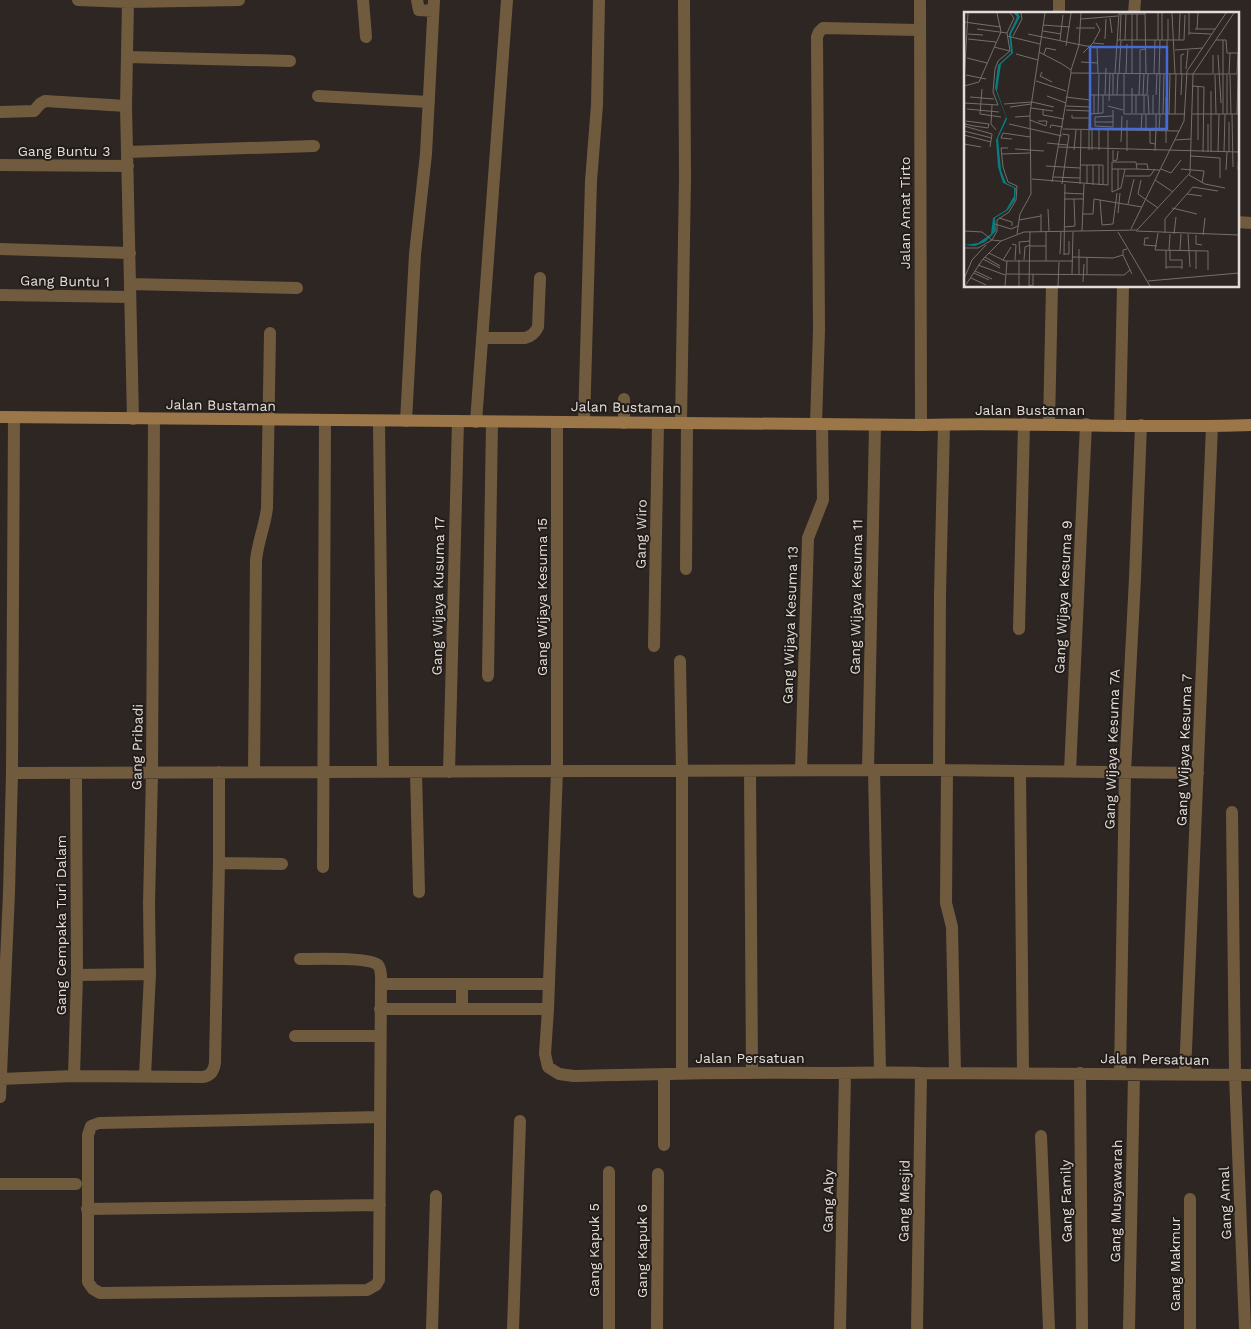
<svg xmlns="http://www.w3.org/2000/svg" width="1251" height="1329" font-family="'Work Sans',sans-serif">
<rect width="100%" height="100%" fill="#2d2622"/>
<g fill="none" stroke-linecap="round" stroke-linejoin="round">
<path stroke="#715b3f" stroke-width="12" d="M78,0L128,2L239,0
M363,0L366,37
M417,0L419,10L433,11
M920,0L921,425
M128,2L126,106L133,419
M1059,14V0
M1134,14L1135,0
M127,57L290,61
M318,96L429,102
M0,112L34,111L40,104L45,101L126,106
M127,152L314,146
M0,165L128,166
M1237,222L1251,223
M0,249L130,253
M130,284L297,288
M0,295L130,297
M482,338H525C532,336 535,333 538,327L540,278
M624,399V423
M379,421L383,772
M406,421L415,254L426,154L434,0
M476,422L507,0
M557,422V771L548,1009L545,1054L548,1067L559,1074L574,1076C657,1074 739,1072 822,1073C855,1073 888,1072 921,1073L1251,1075
M584,422L591,181L597,105L599,0
M681,423L685,178L684,0
M816,424L819,330L817,37L819,32L823,28L919,30
M1049,424L1052,286
M1120,425L1123,286
M686,569L687,423
M1019,629L1024,424
M654,646L658,423
M680,661L682,771V1073
M488,676L492,422
M801,770L808,538L823,500L822,424
M868,770L875,425
M874,770H939L940,594L944,425
M940,770L1198,773
M750,771L752,1073
M947,771L946,903L952,927L955,1073
M1020,771L1023,1073
M1070,771L1086,424
M254,772L256,560C258,541 265,526 267,508L270,333
M416,772L419,892
M449,772L458,421
M12,773L874,770L880,1071
M1232,812L1235,1075L1245,1329
M219,863L282,864
M323,867L325,421
M300,959C314,959 370,957 378,965C382,970 381,979 381,984L379,1280L376,1285L367,1290L100,1293L93,1289L88,1282V1135L91,1126L99,1123L380,1117
M77,975L150,974
M381,984H549
M380,1009H548
M462,1009V984
M295,1036H380
M1080,1073L1082,1329
M664,1074V1145
M1120,1074L1125,772L1135,578L1141,425
M1185,1074L1212,426
M74,1076L77,975L76,773
M145,1076L150,974L149,903L152,773L154,419
M1,1079L74,1076L203,1077C211,1076 214,1070 215,1063L219,863V772
M0,1097L9,893L12,773L14,417
M1041,1136L1049,1329
M609,1172V1329
M0,1184H76
M87,1209L380,1205
M432,1329L436,1196
M513,1329L520,1121
M657,1329L658,1174
M840,1329L845,1073
M917,1329L921,1073
M1129,1329L1134,1074
M1190,1329V1199"/>
<path stroke="#9a7649" stroke-width="12" d="M0,417L921,425C1031,422 1141,429 1251,425"/>
</g>
<g text-anchor="middle" dominant-baseline="central" stroke-width="4" stroke-linejoin="round" paint-order="stroke">
<g font-size="14" fill="#e2ddda" stroke="#231d19">
<text x="64" y="151">Gang Buntu 3</text>
<text transform="translate(905 213) rotate(-90)">Jalan Amat Tirto</text>
<text transform="translate(65 281) rotate(1)">Gang Buntu 1</text>
<text transform="translate(221 405) rotate(1)">Jalan Bustaman</text>
<text transform="translate(626 407) rotate(1)">Jalan Bustaman</text>
<text x="1030" y="410">Jalan Bustaman</text>
<text transform="translate(641 534) rotate(-89)">Gang Wiro</text>
<text transform="translate(438 596) rotate(-89)">Gang Wijaya Kusuma 17</text>
<text transform="translate(542 597) rotate(-90)">Gang Wijaya Kesuma 15</text>
<text transform="translate(856 597) rotate(-89)">Gang Wijaya Kesuma 11</text>
<text transform="translate(1063 597) rotate(-87)">Gang Wijaya Kesuma 9</text>
<text transform="translate(790 625) rotate(-88)">Gang Wijaya Kesuma 13</text>
<text transform="translate(137 747) rotate(-89)">Gang Pribadi</text>
<text transform="translate(1112 749) rotate(-88)">Gang Wijaya Kesuma 7A</text>
<text transform="translate(1184 750) rotate(-88)">Gang Wijaya Kesuma 7</text>
<text transform="translate(61 925) rotate(-90)">Gang Cempaka Turi Dalam</text>
<text x="750" y="1058">Jalan Persatuan</text>
<text transform="translate(1155 1059) rotate(1)">Jalan Persatuan</text>
<text transform="translate(828 1201) rotate(-89)">Gang Aby</text>
<text transform="translate(904 1201) rotate(-89)">Gang Mesjid</text>
<text transform="translate(1066 1201) rotate(-91)">Gang Family</text>
<text transform="translate(1116 1201) rotate(-89)">Gang Musyawarah</text>
<text transform="translate(1225 1203) rotate(-92)">Gang Amal</text>
<text transform="translate(594 1250) rotate(-90)">Gang Kapuk 5</text>
<text transform="translate(642 1251) rotate(-90)">Gang Kapuk 6</text>
<text transform="translate(1175 1264) rotate(-90)">Gang Makmur</text>
</g>
</g>
<g transform="translate(964 12)">
<rect width="275" height="275" fill="#2d2622"/>
<path d="M50,1H54L56,5L47,22L49,41L37,52L33,79L43,107L34,126L37,158L42,171L52,176L51,188L44,198L31,206L32,219L21,230L11,234L0,233L14,231L27,222L29,206L42,198L50,184V176L39,171L34,155L32,128L42,105L31,76L34,53L47,41L45,22L53,5Z" fill="#077d81"/>
<path fill="none" stroke="#756f6c" stroke-width="1" d="M181,1L182,62M194,1V28M198,1V28M208,1L211,62M155,2H181M168,2V28M173,2V28M146,6L148,21M117,7L154,4M204,7V28M0,10L37,15M79,13L106,15M112,16H131M13,17L43,21M231,17H251M233,17L234,1M79,19L97,22M225,21L247,22M4,22L19,23M64,22L122,34L143,35M225,23V1M43,24L76,32M49,24L58,7L57,1M4,27L32,30M141,27L142,7M96,28L99,3M153,28H220L221,3M156,28L157,2M161,28L162,2M215,28L216,1M252,28H262L263,41H275M259,28V102M129,31L136,18L132,11M102,34L107,1M30,35L46,39M133,35L134,61M211,38L239,36M75,40L98,52L107,58V61L229,62L270,1M119,41L129,31L140,32M52,42L74,48M80,42L82,36L92,38M254,43L257,91M3,46L23,51M117,50L134,51M222,57L224,38M107,58L115,33L117,1M78,60L76,64L88,70M149,61V83M151,61L155,1M155,61L157,28M160,61V102H221M162,61L163,32M168,61V28M176,61V38L182,37M190,61L191,28M249,61V43M273,61L274,41M195,62L196,28M203,62V28M217,62V43L220,42M265,62L266,41M2,63L22,67M251,63L252,102M263,63V102M266,63L267,102M72,69L102,79M0,70L4,1M0,74L15,70L37,20L33,1M229,74L240,75L239,140M168,76V101M18,77L16,102L37,105M247,79V140M126,83H180V101M141,83L142,56M153,83L154,61M172,83V101M175,83L176,61M179,83L180,62M180,83H183L184,62M184,83L185,102M189,83V102M192,83L193,61M217,83L218,62M83,84L102,91M6,85L30,87M102,85L126,88M202,85V131M145,89L146,61M0,91L34,93L29,80L31,57L34,49L46,39L43,21L50,6L46,1M40,92L68,90L90,95M28,93L27,112L32,118M102,94L126,95M144,94L159,98M46,95L67,92M67,96L89,99M3,97L35,100M79,98V103L100,107M102,98L126,99M149,98V115L131,114V105L149,104M126,102L139,101V83M130,102V83M134,102L135,61M192,102V118M195,102L196,62M199,102L200,62M205,102L206,62M211,102L212,62M228,102H275M268,102L269,155M273,102L274,63M108,103V106H125M51,105L66,104M0,108L1,112L10,114L24,116L25,112M66,108L82,114L83,109H74M2,109L25,112M131,110H149M45,112L98,124M244,112V140M0,114L28,122L26,135M86,116L87,113L99,115M99,117L215,119M125,118L126,61M125,118V138M128,118V138M177,118L178,102M182,118V102M186,118V131L191,132M195,118L196,102M0,119L28,126M0,123L27,130M48,127L37,126L39,121L66,125M211,128L227,127M234,128V75M157,130L158,104M83,131L103,133M0,132L17,135M95,135L275,140M51,137L80,139M110,138L112,118M135,138V118M144,138V118M149,138V149L153,148L154,139M163,139V108M191,139L192,118M254,140L255,102M260,140L261,102M265,140V110M38,142L66,141M227,144L256,146V166M173,152H183L184,157M116,153H139V173M135,153V173M82,154L116,156M148,157H173M161,157L157,176L148,180V150H172L173,157L196,158M197,157L207,161L217,148M217,157L240,159L238,171M274,157L275,140M262,158L263,140M225,163L241,172L261,176M161,164H186L191,157M89,165L116,166M68,167L144,173V138M177,168L174,182L194,196M191,168L209,180M88,170L107,61M98,172L105,123L98,122M116,172L117,118M123,172V153M129,173V153M229,175L254,179M154,178V157M100,181L120,182M223,182L238,184M100,187H120M136,188L138,213L149,212L153,181M164,192L170,167M208,196L233,202M84,197L85,219M154,201L156,181M77,202V220M118,202H129L130,187L178,195M35,206L48,210V214M55,208L77,204M31,212L47,217L54,214M100,215L111,214L110,187M167,217L220,109L223,59L262,1M0,219L18,220L28,228L37,229L60,220L173,218L226,161L229,62H275M118,219L120,172M172,219L275,223M154,220L186,274M194,221L191,238L244,239V258M201,221V207L229,175M53,222L56,202L67,182L66,101L81,1M210,222L212,205M224,222L226,255M232,223V232L238,233M239,223L241,206M185,226H181L180,233L193,234M48,232L52,233L51,248M66,234H82M0,236H14L28,228L33,219V208L45,200L52,188L53,174L44,170L39,155L37,136H44M115,237V262M163,237L159,238V243L168,262M205,238L206,222M206,238V248H218V257M216,238L217,222M25,241L41,249H109M56,242L55,230L66,229M96,242L97,220M100,242H105V229M100,243L101,172M21,245L36,254M109,245L149,246L159,243M19,247L36,256M39,248L47,235M55,248V274M60,248L61,235L66,233M82,249V220M14,253L41,263M202,255H218M202,257V238M232,257V239M11,259L28,267M10,261L25,268M42,262L160,263L166,258M108,262L109,220M123,262V245M7,266L22,273M0,267L8,248L22,233M184,269L275,261M119,270L120,252M1,274L19,247L37,229M41,274L43,249M65,274L66,220M65,274L69,273V262M94,274L95,250"/>
<path fill="#446bd8" fill-opacity="0.15" stroke="#446bd8" stroke-width="2.5" d="M126,35H203V117H126Z"/>
<rect width="275" height="275" fill="none" stroke="#e2ddda" stroke-width="2.5"/>
</g>
</svg>
